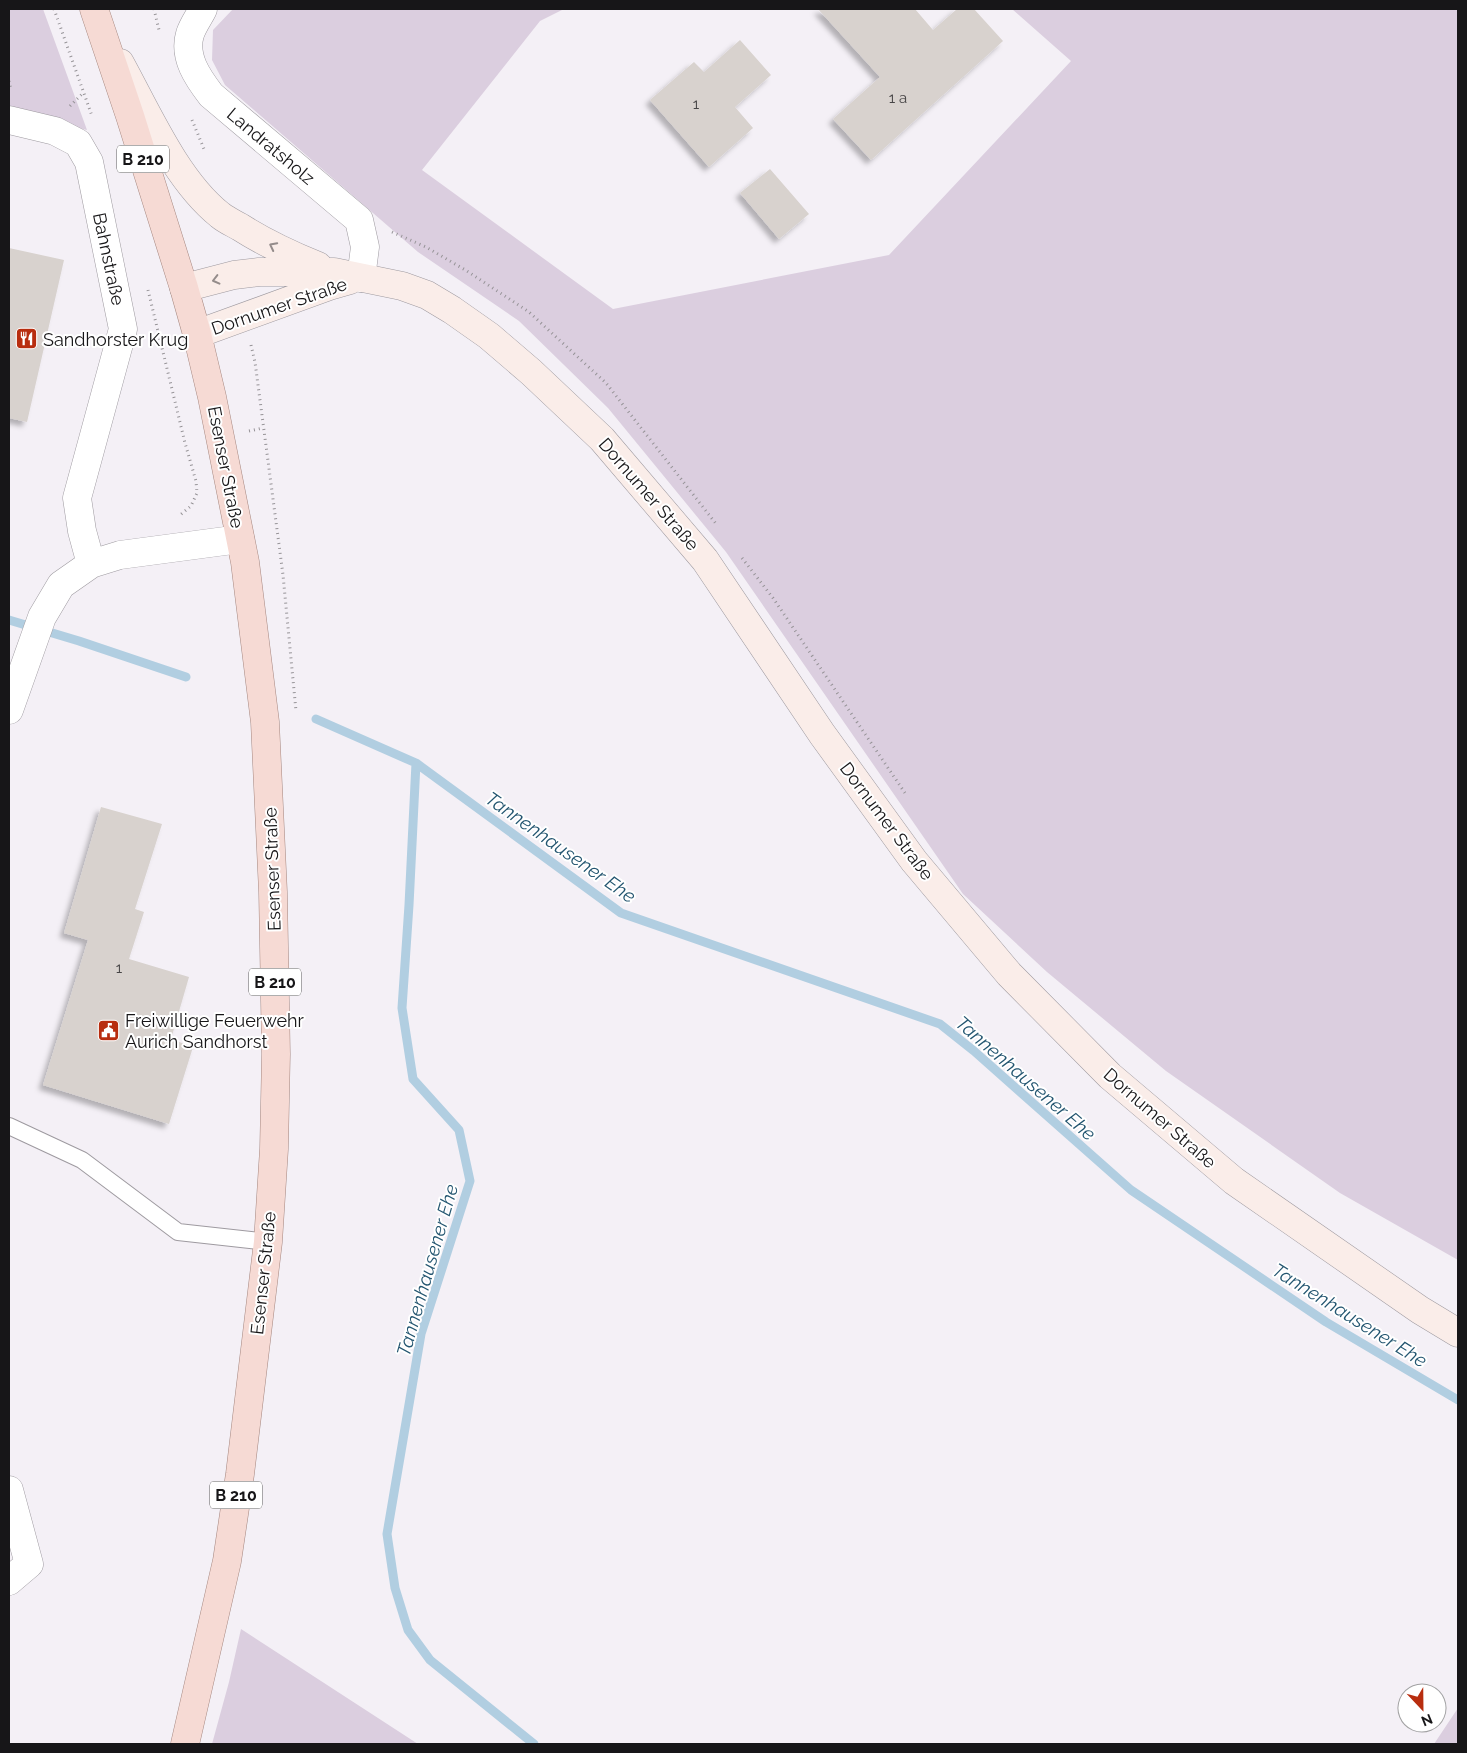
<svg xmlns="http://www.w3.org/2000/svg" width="1467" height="1753" font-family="Raleway,sans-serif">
<defs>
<filter id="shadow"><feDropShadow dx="-4.5" dy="4.5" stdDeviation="2.5" flood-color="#0004"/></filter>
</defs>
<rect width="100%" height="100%" fill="#f4f0f6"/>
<path fill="#dbcedf" d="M9,9H43L87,130L9,112Z
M233,9H564L540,21L422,170L613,309L889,255L1071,61L1012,9H1458V1260L1340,1193L1166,1071L1047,972L963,894L726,552L608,408L519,321L418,252L225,85L212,60L213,30Z
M241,1629L418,1744H212L229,1682Z
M1458,1708V1744H1434Z"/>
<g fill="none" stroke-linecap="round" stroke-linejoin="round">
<path stroke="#b1cee1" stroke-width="9" d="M9,620L79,641L186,677
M316,719L416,763L621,913L940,1024L974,1051L1131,1190L1326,1322L1458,1400
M416,763L409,905L402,1008L413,1079L459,1130L470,1181L421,1334L387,1534L395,1588L408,1630L430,1660L534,1744"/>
</g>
<path fill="#d8d2ce" filter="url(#shadow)" d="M818,9H915L933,30L957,9H974L1003,41L871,160L833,119L880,77Z
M740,40L771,75L735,107L753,128L709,167L650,100L694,62L704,72Z
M770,169L809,214L779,239L740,193Z
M9,248L64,260L27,422L9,418Z
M101,807L162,824L135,909L144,912L129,959L189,977L171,1039L193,1047L169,1124L43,1085L88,940L64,933Z"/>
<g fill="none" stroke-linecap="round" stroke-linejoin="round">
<defs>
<path id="lane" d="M9,1126L82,1160L178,1232L268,1242"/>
<path id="street" d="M203,9C199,17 193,25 190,34C183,57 198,78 211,95L359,220L365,247L361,278
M9,120L55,131L78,143L89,162L123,329L77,498L82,531L91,564
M9,710L42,617L61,585L91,564L120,555L240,539
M9,1490L29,1564L9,1581"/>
<path id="secondary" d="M120,63C147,112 176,180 220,215C226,220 233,223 240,227C265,243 291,255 318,266
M184,288L234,275L259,272H334L402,286L427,295L452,310L489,336L531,372L602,439L705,560L822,734L914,861L1009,974L1110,1076L1234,1181L1420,1310L1458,1333
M197,334L329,286L350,280"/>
<path id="primary" d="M94,9L130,116L184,288L197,334L212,397L245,562L265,722L273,892L276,1054L274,1149L268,1242L240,1474L227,1561L185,1744"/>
</defs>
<use href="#lane" stroke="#9e9aa0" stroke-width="18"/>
<use href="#street" stroke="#9e9aa0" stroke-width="29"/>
<use href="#secondary" stroke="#9e9aa0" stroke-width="29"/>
<use href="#primary" stroke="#a4867f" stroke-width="29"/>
<path stroke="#969397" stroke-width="3" stroke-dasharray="1 4" stroke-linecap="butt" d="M54,9L92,116
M154,9L159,30
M9,81L11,90
M70,106L84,92
M192,120L204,149
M392,232L426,247L467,271L529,312L606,383L717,525
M148,290L185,443L196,481L197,493L191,506L179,516
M251,345L255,362L283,575L296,711
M249,431L263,428
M742,558L773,598L905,793"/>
<use href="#lane" stroke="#fff" stroke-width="16"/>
<use href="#street" stroke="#fff" stroke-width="28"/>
<use href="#secondary" stroke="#faede9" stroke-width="28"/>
<use href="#primary" stroke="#f6dad4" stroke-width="28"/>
</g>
<defs><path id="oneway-chevron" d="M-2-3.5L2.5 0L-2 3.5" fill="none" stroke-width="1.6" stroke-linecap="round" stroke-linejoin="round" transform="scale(1.25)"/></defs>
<g stroke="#948c8b">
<use href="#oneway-chevron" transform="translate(273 246) rotate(-153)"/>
<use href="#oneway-chevron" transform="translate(216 280) rotate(166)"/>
</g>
<defs>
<symbol id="restaurant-square" viewBox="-11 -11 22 22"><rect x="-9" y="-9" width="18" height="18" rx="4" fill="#b82d0f" stroke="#fff"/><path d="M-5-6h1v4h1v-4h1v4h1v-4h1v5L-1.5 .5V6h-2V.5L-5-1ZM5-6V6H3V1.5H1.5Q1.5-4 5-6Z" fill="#fff"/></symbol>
<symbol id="civic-square" viewBox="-11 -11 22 22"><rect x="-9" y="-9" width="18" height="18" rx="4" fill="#b82d0f" stroke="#fff"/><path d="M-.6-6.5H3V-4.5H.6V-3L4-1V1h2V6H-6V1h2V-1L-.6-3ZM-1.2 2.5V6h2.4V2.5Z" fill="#fff"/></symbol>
</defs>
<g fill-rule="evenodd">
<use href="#restaurant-square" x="14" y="326" width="25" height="25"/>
<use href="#civic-square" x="96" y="1018" width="25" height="25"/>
</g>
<g text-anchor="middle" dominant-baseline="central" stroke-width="4" stroke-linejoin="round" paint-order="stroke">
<g font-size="15" fill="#474546">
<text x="898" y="98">1 a</text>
<text x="696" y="104">1</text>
<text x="119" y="968">1</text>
</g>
<g fill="#fff" stroke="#5d5c5d" stroke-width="1">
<rect x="117" y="145.5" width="52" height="27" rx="4"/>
<rect x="249" y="968.5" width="52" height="27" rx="4"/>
<rect x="210" y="1481.5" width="52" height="27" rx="4"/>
</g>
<g font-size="16" font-weight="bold" fill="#171618">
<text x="143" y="159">B 210</text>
<text x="275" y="982">B 210</text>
<text x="236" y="1495">B 210</text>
</g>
<g font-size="18" fill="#171618" stroke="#fff">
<text transform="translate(271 146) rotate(40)">Landratsholz</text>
<text transform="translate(109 259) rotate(78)">Bahnstraße</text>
<text transform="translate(279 306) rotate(-19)">Dornumer Straße</text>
<text transform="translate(226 467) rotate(79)">Esenser Straße</text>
<text transform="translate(649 494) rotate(49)">Dornumer Straße</text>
<text transform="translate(887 821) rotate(53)">Dornumer Straße</text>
<text transform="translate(272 869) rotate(-92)">Esenser Straße</text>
<text transform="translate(1160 1118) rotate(41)">Dornumer Straße</text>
<text transform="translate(263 1273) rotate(-84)">Esenser Straße</text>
</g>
<g font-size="18" fill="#171618" stroke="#fff" text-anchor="start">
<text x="43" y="339">Sandhorster Krug</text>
<text x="125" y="1020">Freiwillige Feuerwehr<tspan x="125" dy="21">Aurich Sandhorst</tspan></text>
</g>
<g font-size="19" font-style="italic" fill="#235570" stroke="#fff">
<text transform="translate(561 847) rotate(35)">Tannenhausener Ehe</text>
<text transform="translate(1026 1078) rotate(41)">Tannenhausener Ehe</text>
<text transform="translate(427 1270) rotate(-74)">Tannenhausener Ehe</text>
<text transform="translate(1350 1315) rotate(32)">Tannenhausener Ehe</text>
</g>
</g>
<rect width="1467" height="1753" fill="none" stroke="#171618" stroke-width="20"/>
<g transform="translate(1422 1708) rotate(158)"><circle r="24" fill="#ffffff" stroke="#a2a2a3"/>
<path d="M0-4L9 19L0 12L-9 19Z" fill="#b82d0f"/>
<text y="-8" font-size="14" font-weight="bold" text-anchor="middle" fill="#171618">N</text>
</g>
</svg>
